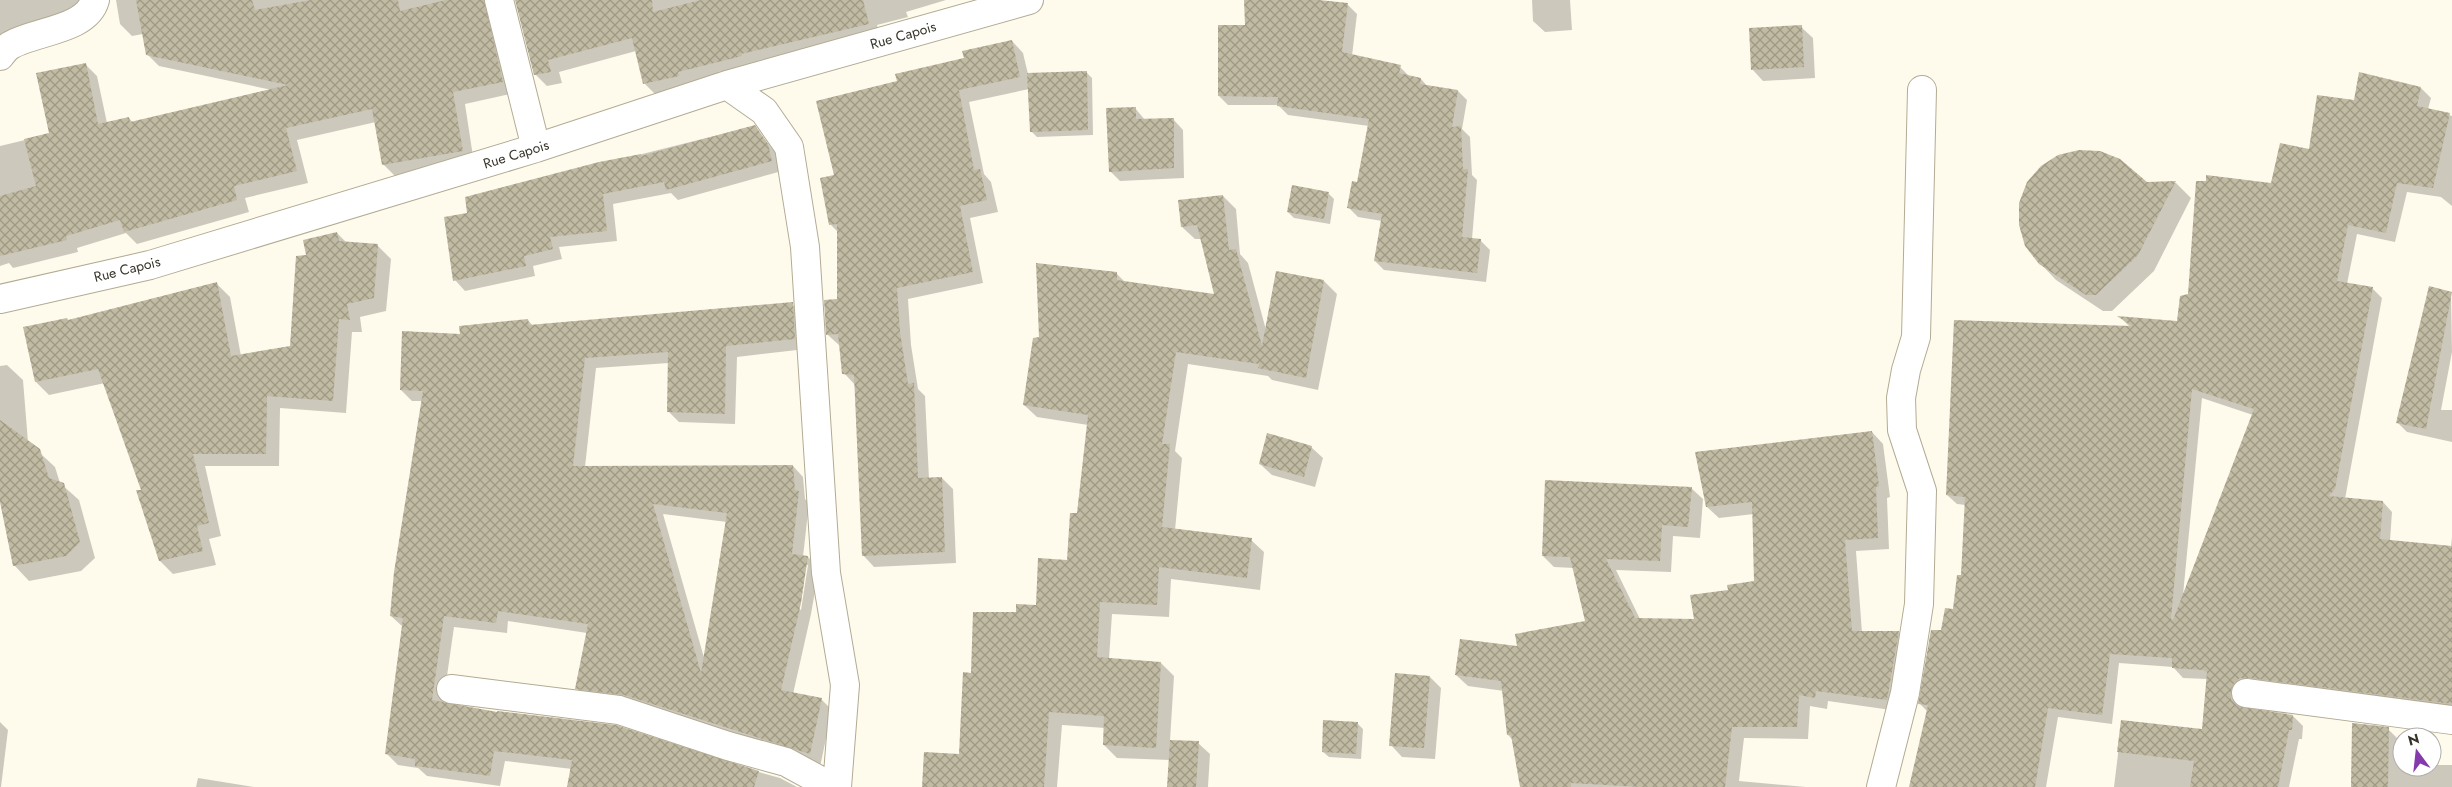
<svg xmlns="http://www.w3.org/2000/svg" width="2452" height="787" font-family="Jost,sans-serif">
<defs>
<pattern id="building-cross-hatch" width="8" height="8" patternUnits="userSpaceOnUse" patternTransform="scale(1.25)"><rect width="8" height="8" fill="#c1bba3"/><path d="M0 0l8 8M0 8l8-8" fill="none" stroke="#9e9985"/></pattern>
</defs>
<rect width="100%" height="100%" fill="#fffbec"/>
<path fill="#0003" fill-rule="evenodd" d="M0,0H97L0,39Z
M116,0H501L514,93L465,104L474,163L395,176L383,164L376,122L297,140L308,183L245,198L249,212L137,244L126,233L77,248L78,252L13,268L9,263L0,266V146L50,134L85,64L97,76L107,123L129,118L133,123L272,90L159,66L147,54L143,34L132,36L120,24Z
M516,0H946L906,12L908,17L877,25L880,36L656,95L644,83L636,51L559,72L562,83L547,86L535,74Z
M1246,0H1309L1348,5L1357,14L1352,56L1400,67L1409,76L1421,79L1428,87L1458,91L1467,100L1462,129L1470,137L1472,175L1477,180L1472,239L1480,240L1490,250L1486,282L1384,270L1375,261L1382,221L1358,217L1348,207L1358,183L1369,126L1288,115L1278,105H1228L1219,96L1247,27Z
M1532,0H1570L1572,30L1545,32L1533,21Z
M1801,27L1813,38L1815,78L1763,81L1752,69Z
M1012,41L1023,53L1028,74L1086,72L1092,78L1093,135L1037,137L1031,131L1029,89L969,102L984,174L991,182L998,212L970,218L983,283L908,299L911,345L918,389L925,396L929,479L942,478L953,489L956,563L874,567L863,555L855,385L844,373L840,346L828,335L825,301L838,300V232L831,225L835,176L899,82Z
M2421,88L2431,98L2428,109L2452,116V206L2441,197L2407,192L2395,242L2357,234L2347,284L2372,288L2382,298L2345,499L2383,502L2392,512L2390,541L2451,547L2452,537V712L2240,701L2241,708L2293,716L2303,726L2302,739H2299L2289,787H2114L2122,721L2203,731L2207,679L2183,678L2173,667L2119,663L2112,724L2058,717L2046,787H1910L1928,712L1920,704L1942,631L1954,610L1962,577L1966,505L1957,504L1947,495L2130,327L2120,317L2178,322L2189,296L2272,185L2310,150L2355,101ZM2202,398L2253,415L2183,595Z
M1135,108L1145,120L1173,119L1183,130L1184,178L1120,181L1110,171Z
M754,126L778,156L782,171L678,200L671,193L613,204L617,241L559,247L562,259L533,266L535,276L465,291L455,280L469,214L466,198Z
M2146,183H2176L2191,198L2154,271L2112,311H2103L2056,280L2040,263Z
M1329,194L1334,199L1330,224L1294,218L1288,212Z
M1223,196L1236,209L1240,254L1248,263L1266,330L1277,272L1324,281L1337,294L1318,390L1272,380L1268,376L1188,364L1175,451L1182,458L1175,530L1251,540L1264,552L1260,590L1171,579L1169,617L1112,614L1109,659L1161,663L1174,676L1170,741L1198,743L1210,754L1208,787H1168L1170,760L1117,758L1104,745L1105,728L1062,725L1057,787H923L960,755L973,674L1017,614L1037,606L1068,561L1079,515L1088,425L1037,417L1024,405L1041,338L1116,273L1125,282L1216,296L1202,239H1195L1182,227Z
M337,233L347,243L377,245L391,259L386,311L360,317L362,332H352L346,413L280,408L279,466H205L221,536L209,539L216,565L173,574L160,561L143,491L105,383L49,395L36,382L69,321L217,284L230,297L241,356L291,347L308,256Z
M2451,293L2452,352L2441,410H2452V442L2407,432L2398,423Z
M792,304L803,315L806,349L737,357L735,424L679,422L668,411L669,363L596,368L585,467L793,466L803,477L805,499L809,503L803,557H808L819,568L811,614L793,694L821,699L832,710L820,767L587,699L576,688L587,633L508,621L507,633L454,627L443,704L723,762L780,778L797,787H572V769L505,761L500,786L427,776L418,768L398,765L387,754L403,627L391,616L423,401H412L401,390L461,335L528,320L533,326ZM663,514L727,522L705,661ZM806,565H808L801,610L799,609Z
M7,365L23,380L28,442L55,467L60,483L79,500L95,558L81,571L29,581L14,565L0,495V366Z
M1872,432L1883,444L1890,497L1887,498L1889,549L1856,551L1862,633L1898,632L1910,643L1898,711L1828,701L1827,709L1810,706L1808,739L1744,738L1739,781L1806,787H1522L1513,740L1508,735L1504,691L1468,686L1456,675L1518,647L1586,622L1574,568L1554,567L1543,556L1691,488L1703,499L1700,538L1673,536L1671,572L1616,570L1640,619L1695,621L1729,591L1756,582L1754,514L1719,518L1707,507Z
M1311,447L1323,458L1315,487L1272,475L1260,464Z
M1430,677L1441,688L1435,759L1402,757L1391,745Z
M0,722L8,730L1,787H0Z
M1358,724L1363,729L1361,759L1329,757L1323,752Z
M2388,729L2398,739V765L2432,767V765H2452V787H2353Z
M198,778L254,787H196Z"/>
<path fill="url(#building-cross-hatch)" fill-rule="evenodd" d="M136,0H252L255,10L311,0H398L400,11L446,0H484L503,82L453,92L463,151L382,165L372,109L286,128L297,171L234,186L237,200L124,232L120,220L66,236L67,240L0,256V196L36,186L24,139L49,133L36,73L86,63L98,124L129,117L130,122L288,85L146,55Z
M515,0H652L653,12L701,0H863L869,24L741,54L742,56L678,72L679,76L643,84L632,38L548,60L551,72L534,75Z
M1244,0H1319L1348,3L1342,52L1401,65L1399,73L1421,78L1420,84L1458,90L1452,127L1461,126L1463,169H1468L1462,237L1481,239L1477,273L1374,261L1382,214L1347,208L1352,181L1357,182L1369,119L1277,106L1278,97L1218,96V25H1245Z
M1802,25L1804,67L1751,70L1749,28Z
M1012,40L1020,77L959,90L974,170L980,169L987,200L960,206L973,272L897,288L900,332L908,384L914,383L918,478L942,477L945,552L862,556L854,375L842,374L838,334L826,335L824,300L837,299V224L829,225L820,178L834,175L816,101L897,81L895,74L964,58L962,51Z
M1087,71L1088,130L1030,132L1027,73Z
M2359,72L2421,87L2417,106L2450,113L2433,188L2397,183L2386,233L2348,225L2337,281L2373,287L2335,489L2329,496L2383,501L2380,539L2452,546V704L2248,678H2240L2234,683L2231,690V699L2237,706L2293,715L2292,730H2289L2278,787H2190L2194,761L2117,752L2121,720L2202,729L2207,672L2203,670L2172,668V658L2110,654L2102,715L2048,708L2035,787H1909L1928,705L1918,704L1931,630H1941L1945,608L1953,609L1957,575H1961L1965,497L1946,495L1954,320L2132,326L2117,316L2177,321L2180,296L2188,294L2196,181H2206V175L2271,183L2280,143L2309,149L2317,95L2354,100ZM2192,389L2254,409L2173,620L2171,619Z
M1136,107V119L1174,118V168L1109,172L1106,108Z
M755,125L768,144L772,161L666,190L664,182L603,194L607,231L550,237L553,249L524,256L526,266L453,281L444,217L467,213L465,197L599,162L641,154V156Z
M2079,150L2100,151L2120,159L2147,182L2176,181L2138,255L2096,295H2086L2039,264L2025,246L2019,225V203L2027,182L2041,166L2058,155Z
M1292,185L1329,192L1324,219L1287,212Z
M1223,195L1229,250L1236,249L1262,346L1276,271L1324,280L1306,378L1258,368L1259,364L1176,352L1162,444H1170L1162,527L1252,538L1247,578L1159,567L1157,605L1100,602L1097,657L1161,662L1156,748L1103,745L1104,716L1049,712L1044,787H922L924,752L959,754L963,672L971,673L973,612H1016V604L1036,605L1038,558L1067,560L1070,513H1077L1088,415L1023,405L1033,338L1039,337L1036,263L1117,272V280L1214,294L1197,225L1181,227L1178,200Z
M337,232L339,241L378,244L374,298L347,304L350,320L339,319L333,401L267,396L266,454H193L209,523L197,526L203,551L159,561L136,490H141L98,369L35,382L23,327L67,318L68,320L217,282L231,356L290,346L296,256L306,255L303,240Z
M2429,286L2452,292L2426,429L2396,423Z
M793,302L795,339L726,346L725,414L667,412L668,352L585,358L573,466L793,465L795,490L799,491L792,554L808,556L801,603L781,690L822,698L810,754L624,695L575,689L588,624L498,611L496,623L444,616L432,700L497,712V711L616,725L759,771L754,787H567L572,760L494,751L490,776L415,766V759L385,754L403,618L390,616L394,572L423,391L400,390L402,331L460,334L459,326L528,319L529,325ZM653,504L727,513L701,673Z
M0,420L40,449L49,478L64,483L80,542L66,556L13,566L0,502Z
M1872,431L1879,486L1876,487L1878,538L1845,540L1852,631H1899L1887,700L1816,691L1815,698L1799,695L1797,727H1732L1725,787H1641L1571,783V787H1520L1511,735H1507L1501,681L1455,675L1460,639L1517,646L1515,634L1585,621L1570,557L1542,556L1545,480L1692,487L1688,527L1662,525L1660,561L1606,559L1635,618L1694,619L1690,595L1728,590L1727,585L1754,581L1752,502L1706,507L1695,452Z
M1267,433L1312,446L1304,477L1259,464Z
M1395,673L1430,676L1424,748L1389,746Z
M1323,720L1358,722L1356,754L1322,752Z
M2352,723L2389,727L2388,787H2351Z
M1170,740L1199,741L1196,787H1167Z"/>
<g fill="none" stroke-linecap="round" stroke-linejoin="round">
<defs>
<path id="minor" d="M499,0L536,148
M0,56C3,52 7,47 11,45C35,31 87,30 95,0
M727,85L764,111L789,147L805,247L826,573L845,685L837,787
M0,299L150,265L536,148L727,85L1029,0
M451,689L619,710L728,746L786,762L832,787
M2246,693L2452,720
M1881,787L1905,693L1919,604L1922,491L1902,430L1901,398L1906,370L1916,337L1922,90"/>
</defs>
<use href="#minor" stroke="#b2ab94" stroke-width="30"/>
<use href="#minor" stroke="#fff" stroke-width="28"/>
</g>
<g text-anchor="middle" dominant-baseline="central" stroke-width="4.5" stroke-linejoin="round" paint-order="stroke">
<g font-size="14" fill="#36342a" stroke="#fff">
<text transform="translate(903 35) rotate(-16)">Rue Capois</text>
<text transform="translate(516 154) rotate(-17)">Rue Capois</text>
<text transform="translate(127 269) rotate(-14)">Rue Capois</text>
</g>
</g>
<g transform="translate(2417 752) rotate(345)"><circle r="24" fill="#ffffff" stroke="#afaeaa"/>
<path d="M0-4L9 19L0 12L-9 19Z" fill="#843aab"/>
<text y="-8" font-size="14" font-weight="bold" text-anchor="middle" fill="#36342a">N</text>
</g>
</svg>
